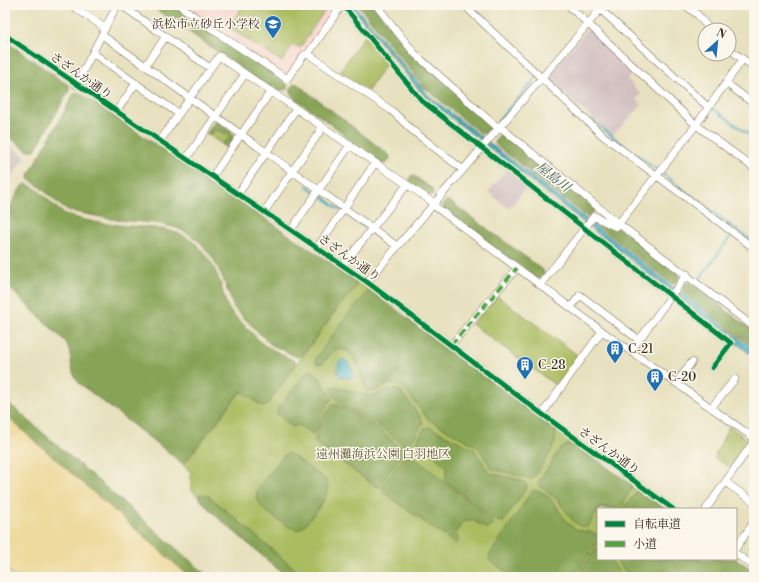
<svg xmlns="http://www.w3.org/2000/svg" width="759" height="582" font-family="'Libre Bodoni','Noto Serif JP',serif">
<rect width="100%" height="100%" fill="#fbf7ec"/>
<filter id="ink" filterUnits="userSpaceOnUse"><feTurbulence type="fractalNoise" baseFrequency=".025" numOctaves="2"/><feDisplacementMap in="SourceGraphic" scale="8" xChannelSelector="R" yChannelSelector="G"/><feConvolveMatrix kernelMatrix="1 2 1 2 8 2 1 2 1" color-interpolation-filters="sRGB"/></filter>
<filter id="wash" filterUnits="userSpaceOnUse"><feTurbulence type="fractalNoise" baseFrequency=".012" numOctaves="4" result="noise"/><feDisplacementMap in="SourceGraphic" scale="16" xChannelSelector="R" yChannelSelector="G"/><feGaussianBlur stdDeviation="0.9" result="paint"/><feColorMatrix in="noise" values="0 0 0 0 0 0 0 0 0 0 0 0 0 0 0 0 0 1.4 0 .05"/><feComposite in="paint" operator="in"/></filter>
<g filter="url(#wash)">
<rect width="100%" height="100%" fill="#e8e1bf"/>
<path fill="#f7d1c7" d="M183,5H340L308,50L306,49L287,76L218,30Z"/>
<path fill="#d2bfc0" d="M588,29H590L636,70L627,79L641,94L636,99L642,105L612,136L546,77Z
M5,142L26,157L5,187Z
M507,169L527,186L509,209L488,192Z"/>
<path fill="#aabc60" stroke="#72733f" d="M243,5H328L300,48L293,44L282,62L229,28Z
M365,35L387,62L368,91L340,71Z
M216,121L236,136L229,149L206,133Z
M354,278L539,418L665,509H598V559H736L754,571V577H287L214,514L191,489V472L183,465L241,391L262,406H266L357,281Z
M497,296L580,357L558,387L472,324Z
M729,426L749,441L730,467L714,458Z"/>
<path fill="#87a456" stroke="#61673a" d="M150,5H172L214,35L285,82L287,84V89L278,91L270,88Z
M358,5H373L406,47L490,125L486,133H480L424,87Z
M5,41L69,86V91L35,150H27L5,134Z
M296,83L389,155L390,158L387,163L382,164L347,140L345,134L294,98C290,93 289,85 296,83Z
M78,92L357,281L355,288L339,306L303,355L297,357L270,344L234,308L223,278L213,258L200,242L189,234L177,228L155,223L117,220L70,211L61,206L40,187L29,179V175L74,94Z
M216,121L236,136L228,148L222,144L230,138L227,134L217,130L210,134H208Z
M500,134L505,135L595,209L590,217L586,216L496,145L495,141Z
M413,175L432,189L433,195H428L410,183V177Z
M26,184C45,190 53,212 73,217C87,221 103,224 118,225C146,228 176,225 198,246C207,255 215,268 219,280C223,290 224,302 230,311L264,345L296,362V365L266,406H263L241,391L185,462L182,463L79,383C67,368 74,356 66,342L5,284V215L22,186Z
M448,200L543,270L544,275L540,279L536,278L445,211L443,204Z
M594,219L623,231L680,275L677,282L672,284L670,282L593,222Z
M688,281L754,332V348L683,293L682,288Z
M369,291L374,293L555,430C560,443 540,469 532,479L492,469L478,447L428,419L402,386L391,384L374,391H368C361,379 356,342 334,350L323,363L318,364L316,363V358L348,314Z
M309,369C317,371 329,391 332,399L321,413L317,429L313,434L299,425L292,427L277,414L278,408Z
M332,386L370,396L391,389L400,390L421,418L423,424L409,445L405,446L376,423L343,406L335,398L331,389Z
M5,400L209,577H190L5,415Z
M335,404L374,425L403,450L402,454L379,487L375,486L314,442L324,415L332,405Z
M429,427L475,450L489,473L520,480L527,484L526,488L503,522L497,521L445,480L447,467L417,441L424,429Z
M569,444L579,447L633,486L620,509L600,507L587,527L580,526L573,521L558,500L540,486L538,483L560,449Z
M289,453L324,478C337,493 311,516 302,528L296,530C283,523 250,508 258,488L284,455Z
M406,454L411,455L491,519L493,525L488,529L474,521L465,520L455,533L459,540L456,544L384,493L382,487Z
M533,490C552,491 559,515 571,526C579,533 590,530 598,535V541L573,577H513L489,560L490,554Z
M638,490H639L665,509H623Z
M200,494L209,496L304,577H287L214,514L199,498Z
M598,546V559H610L623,577H576Z
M615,559H683L671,577H630Z
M686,559H736L754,571V577H674Z"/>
<path fill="#eeda9e" stroke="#94825e" d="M5,415L190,577H14L5,567Z"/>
<path fill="#40adbe" stroke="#3e6c6e" d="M350,5H354L428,95L754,350V357L425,97Z
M343,359C350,362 355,372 352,378L341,377L337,373L339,362Z"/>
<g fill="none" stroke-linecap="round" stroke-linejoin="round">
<path stroke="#40adbe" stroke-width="2" d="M470,5L489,24
M711,107L754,138
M592,120L627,148
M498,121L535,79
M631,151L656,169
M663,174L754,243
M307,186L315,192
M323,197L340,210
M344,212L368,230
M372,233L391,247
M698,281L730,237"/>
</g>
</g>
<g filter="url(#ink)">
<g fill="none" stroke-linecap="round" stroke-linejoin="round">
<defs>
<path id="minor" d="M71,5L105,28
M121,5L210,68
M179,5L216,32L287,79L304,55L308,54L392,111L412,130L462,169
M343,5L422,101L731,343L712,368
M376,5L415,54L498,128
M464,5L602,135L754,248
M568,5L696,125L754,168
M685,5L698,15L710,30
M600,9L708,107
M5,35L367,282L542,414L673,509
M102,35L397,246
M729,49L754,67
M93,53L179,114
M308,54L342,5
M146,65L166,36
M726,83L754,104
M76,85L117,5
M116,112L136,83
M499,126L614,220L754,327
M160,141L219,56L434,203
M186,159L245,74
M212,177L271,91
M238,194L296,109
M433,205L602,331L754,438
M264,212L323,127
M291,230L350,145
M317,248L375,163
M343,265L407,185
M367,282L604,5
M540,285L594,216L616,227L696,125L743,59
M571,307L580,295L639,340
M451,345L517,268
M631,351L687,274
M676,383L692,362
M711,408L735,379
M542,414L602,331
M725,482L754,502
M706,509L754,441
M736,548L754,522
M736,554L754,566"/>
</defs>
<use href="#minor" stroke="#786a56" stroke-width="8"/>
<use href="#minor" stroke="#fff" stroke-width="7"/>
<path stroke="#54a441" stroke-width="4" stroke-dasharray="8 4" stroke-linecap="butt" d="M451,345L517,268"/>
<defs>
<path id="cycleway" d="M343,5L422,101L731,343L712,368
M5,35L367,282L542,414L673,509"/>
</defs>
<use href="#cycleway" stroke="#fbf7ec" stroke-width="8"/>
<use href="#cycleway" stroke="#00873e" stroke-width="5"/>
</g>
</g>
<defs>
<symbol id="school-pin" viewBox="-11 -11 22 30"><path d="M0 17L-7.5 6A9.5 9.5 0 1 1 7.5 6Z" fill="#1f6fb2" stroke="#fbf7ec"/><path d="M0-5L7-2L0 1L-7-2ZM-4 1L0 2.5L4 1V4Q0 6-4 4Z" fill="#fff"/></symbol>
<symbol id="building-pin" viewBox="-11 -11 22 30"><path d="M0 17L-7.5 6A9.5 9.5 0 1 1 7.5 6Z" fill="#1f6fb2" stroke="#fbf7ec"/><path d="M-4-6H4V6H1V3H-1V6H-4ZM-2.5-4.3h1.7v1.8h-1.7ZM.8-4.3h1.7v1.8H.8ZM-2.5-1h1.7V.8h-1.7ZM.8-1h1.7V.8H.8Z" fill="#fff"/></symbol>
</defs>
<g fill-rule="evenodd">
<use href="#school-pin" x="263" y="14" width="20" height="27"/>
<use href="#building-pin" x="605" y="339" width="20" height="27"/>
<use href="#building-pin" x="515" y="355" width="20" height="27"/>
<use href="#building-pin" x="645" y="367" width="20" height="27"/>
</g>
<g text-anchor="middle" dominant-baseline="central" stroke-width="3" stroke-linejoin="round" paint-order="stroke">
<g font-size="12" fill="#3b2a1e" stroke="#fbf7ec" text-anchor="start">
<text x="260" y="24" text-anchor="end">浜松市立砂丘小学校</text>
<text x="628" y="349">C-21</text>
<text x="538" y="365">C-28</text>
<text x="668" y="377">C-20</text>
</g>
<g font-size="12" fill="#3b2a1e" stroke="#fbf7ec">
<text transform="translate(81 76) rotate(35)">さざんか通り</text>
<text transform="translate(349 258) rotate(35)">さざんか通り</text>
<text transform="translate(609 451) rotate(36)">さざんか通り</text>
</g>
<g font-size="12" fill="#5c5632" stroke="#fbf7ec">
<text x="383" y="454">遠州灘海浜公園 白羽地区</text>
</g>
<g font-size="13" font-style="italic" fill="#3d5e5e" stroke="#fbf7ec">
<text transform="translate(553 177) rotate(38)">屋島川</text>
</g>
</g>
<rect width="759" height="582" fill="none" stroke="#fbf7ec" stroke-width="20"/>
<rect x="597" y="508" width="140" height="52" fill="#fbf7ec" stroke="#aea59a"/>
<rect x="605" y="521" width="20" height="6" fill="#00873e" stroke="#aea59a"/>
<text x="633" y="528" font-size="12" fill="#3b2a1e">自転車道</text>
<rect x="605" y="541" width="20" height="6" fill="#54a441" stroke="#aea59a"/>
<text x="633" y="548" font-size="12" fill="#3b2a1e">小道</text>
<g transform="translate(717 42) rotate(27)"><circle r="19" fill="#fbf7ec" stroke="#aea59a"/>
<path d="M0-3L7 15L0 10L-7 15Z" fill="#1f6fb2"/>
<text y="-6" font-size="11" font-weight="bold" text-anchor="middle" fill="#3b2a1e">N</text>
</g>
</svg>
